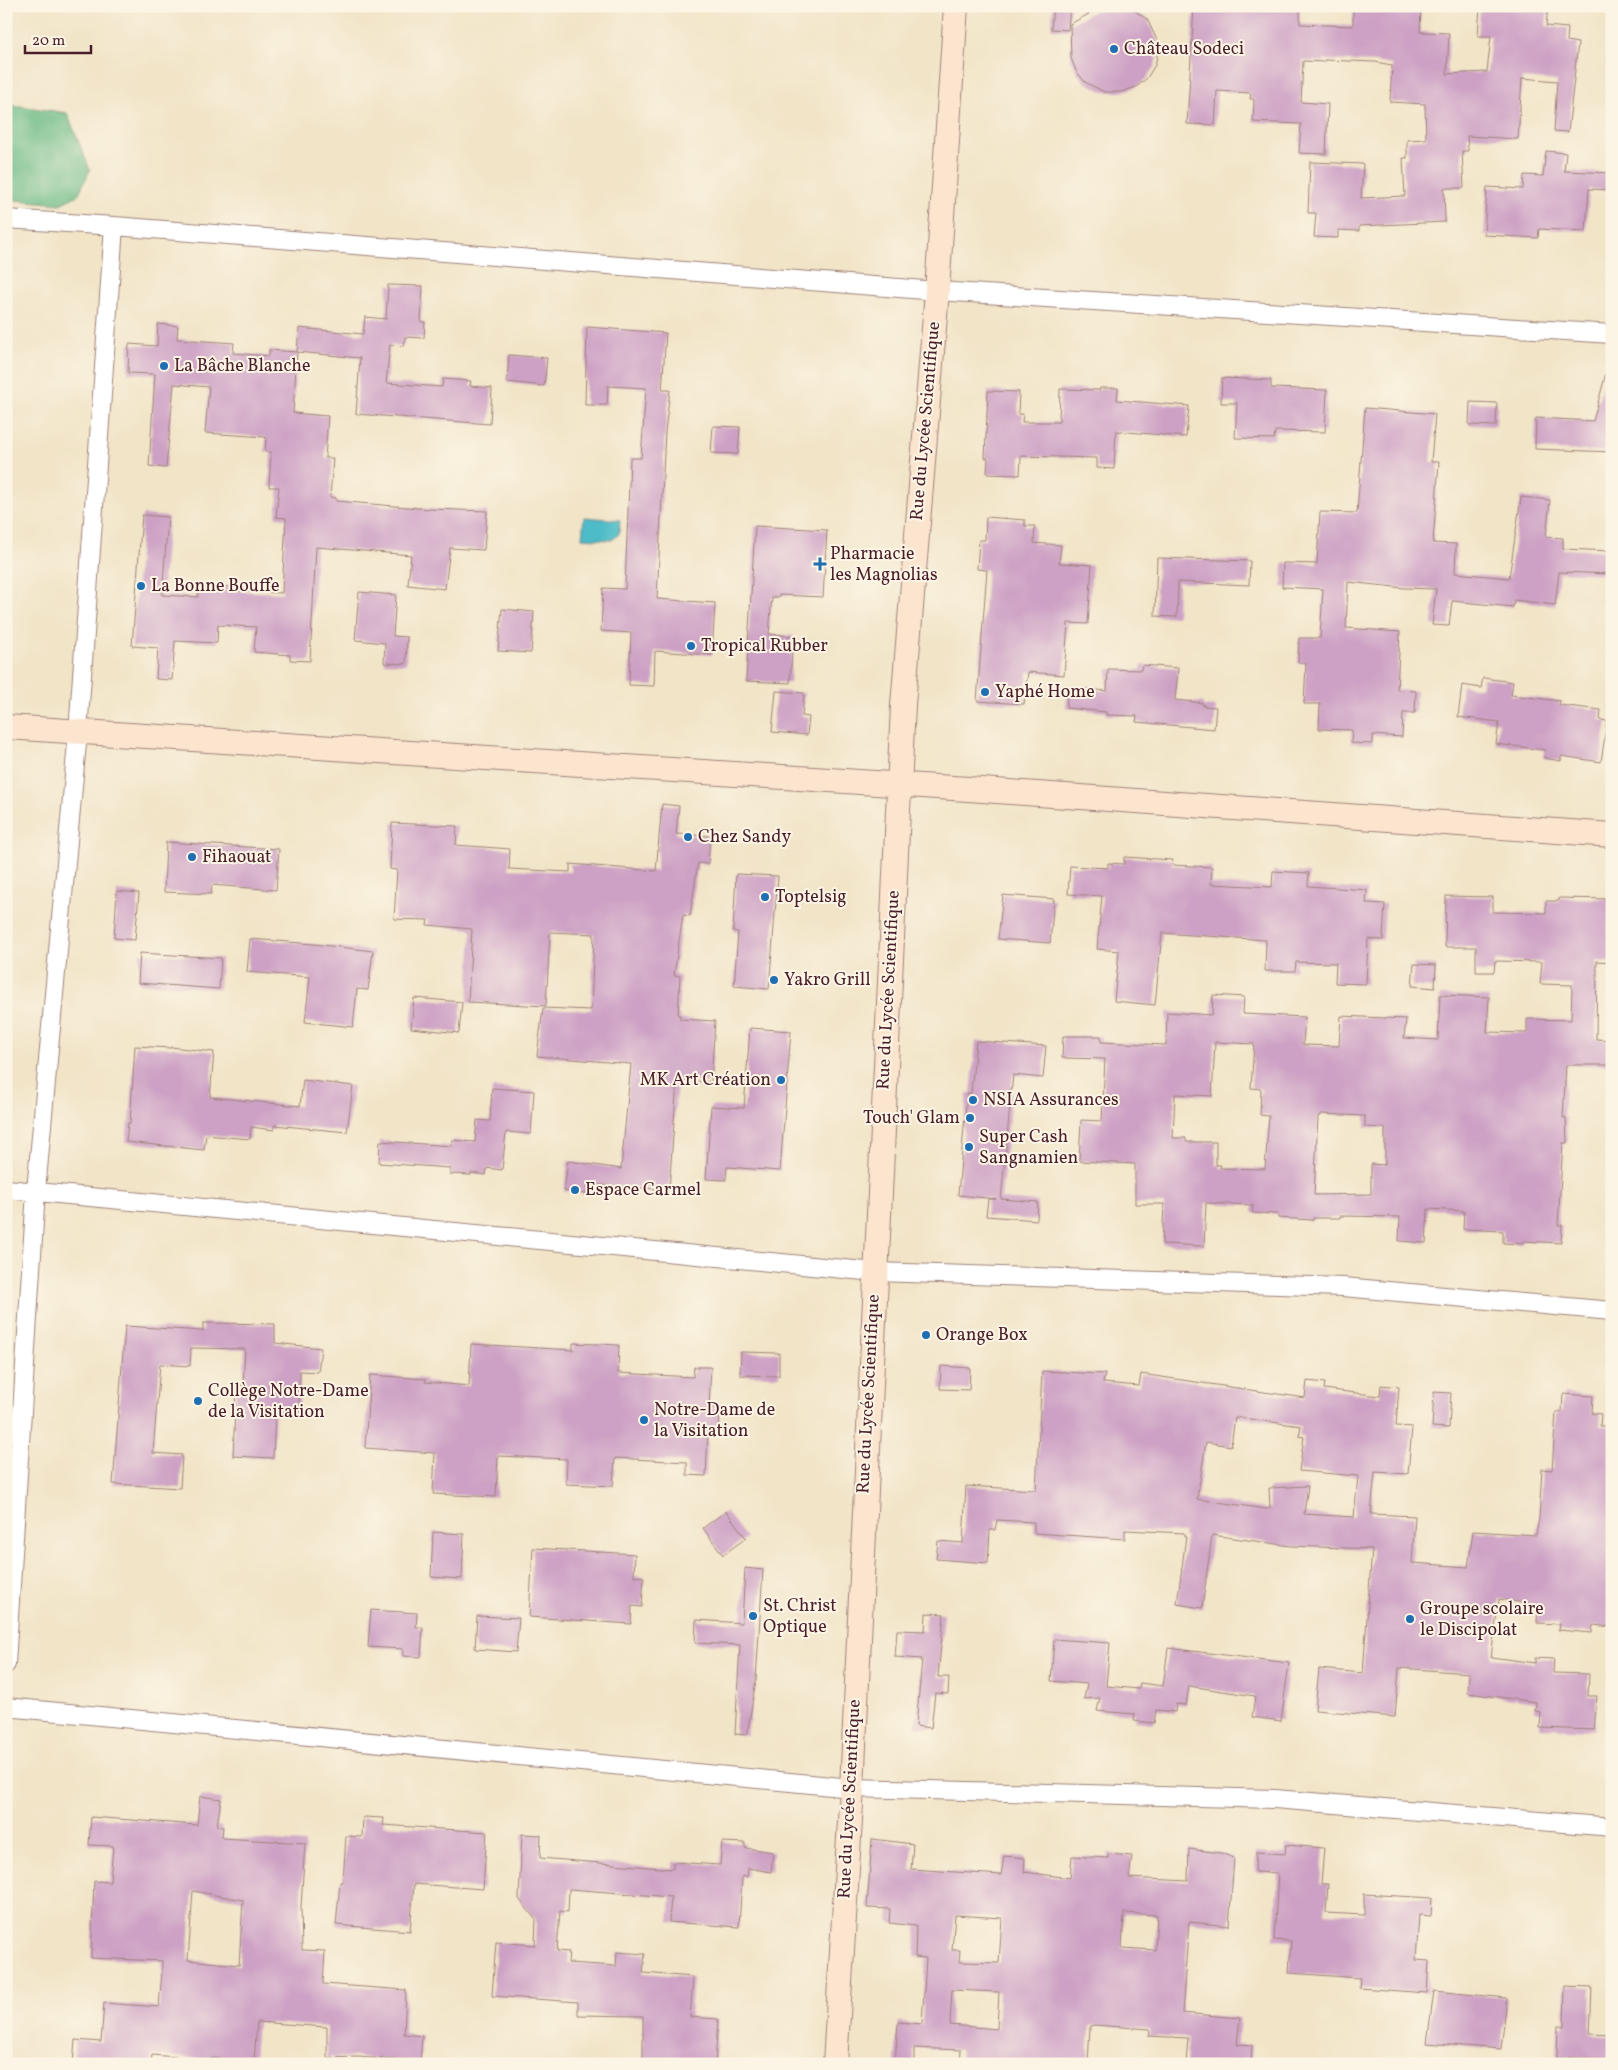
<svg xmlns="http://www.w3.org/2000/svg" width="1618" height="2070" font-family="Vollkorn,serif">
<rect width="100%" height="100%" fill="#fcf5e5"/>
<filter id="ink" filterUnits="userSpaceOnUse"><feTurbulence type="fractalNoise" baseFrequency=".02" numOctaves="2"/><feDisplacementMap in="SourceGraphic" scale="10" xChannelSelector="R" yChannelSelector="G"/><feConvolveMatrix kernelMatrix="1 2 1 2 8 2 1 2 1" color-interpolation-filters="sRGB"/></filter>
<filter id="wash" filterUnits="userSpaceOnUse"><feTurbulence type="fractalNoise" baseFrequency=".0096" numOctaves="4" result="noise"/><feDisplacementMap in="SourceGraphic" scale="20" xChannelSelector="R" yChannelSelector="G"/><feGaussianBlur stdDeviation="1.12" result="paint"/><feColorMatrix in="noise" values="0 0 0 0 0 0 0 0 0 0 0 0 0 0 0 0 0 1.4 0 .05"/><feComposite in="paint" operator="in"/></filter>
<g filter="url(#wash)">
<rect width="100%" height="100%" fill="#f1e4c7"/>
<path fill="#6ebc86" stroke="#5c6e58" d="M6,104L67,113L90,170L78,195L60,204L6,199Z"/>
<path fill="#4ebcc8" stroke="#4c6e7a" d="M584,517L620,520L619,534L612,540L582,538Z"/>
<g id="blocks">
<path fill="#cda1c5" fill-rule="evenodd" d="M1053,6H1070L1068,30L1051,29Z
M1104,6H1124L1132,9L1147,19L1157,40V56L1155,65L1147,78L1136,87L1121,92H1104L1085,82L1076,71L1071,58L1070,24Z
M1194,6H1300V24L1353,26V6H1421L1420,32L1449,33L1447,74L1487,72L1491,36H1478L1480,6H1548L1546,26L1568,28L1567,41L1578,43L1568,132L1554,131L1557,81L1522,78L1518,139L1467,136L1468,151H1462L1464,188H1444L1445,222L1359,226V231L1338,230V238L1314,237L1316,213H1308L1310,162L1363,164L1361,198L1405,196L1403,158H1407V140L1426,139L1425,104L1390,102L1392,65L1375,62L1324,60V62L1303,61L1301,102L1328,104L1326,154L1299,153L1301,124L1253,122L1254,99H1250L1251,93L1217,91L1215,125L1187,124Z
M1546,151L1566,153L1564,171L1612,173V190L1589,189L1586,231L1539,229L1538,238L1484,235L1487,187L1523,189L1524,175L1543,176Z
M388,285L423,286L421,322H425L424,338L405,337L404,346L390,345L386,383L442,387L443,379L471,381L470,386L492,388L490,424L356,414L360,358L297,352L299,328L363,334L365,317L386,319Z
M158,324L178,326L177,339L234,343L233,353L269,356V350L297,352L293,413L328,416L325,458H333L330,497L336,498V501L430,509L487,511L484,550L450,548L445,589L408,585L411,555L316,547L310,661L290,660V655L254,652L256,627L218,625L217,643L175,641L172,680L156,679L158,648L132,646L142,515L168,517L162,595L198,597V586L235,587V591L282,593L286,518L276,517L279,487H269L271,452H265L266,437L205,433L209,387L174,384L166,468L149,466L155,374L128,373L129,344L157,346Z
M587,327L666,333L662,390H670L665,432L657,599L715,603L712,655L655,651L654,686L629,685L631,633L601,631L603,588L625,589L630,458H641L646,388L608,386L607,405H585Z
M509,355L547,358L544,386L507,382Z
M1606,373H1612V452L1535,449L1536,418L1593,421Z
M1222,378L1271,380V388L1327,390L1325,432L1275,431L1274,439L1235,438L1237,403H1221Z
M1100,388H1118L1117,400L1189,406L1186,437L1116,431L1114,469L1097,468V458L1021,456L1020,475L987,474L988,458H985L988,391L1019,392L1018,414H1023L1022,422H1059L1060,389L1100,390Z
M1470,402L1497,403L1496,426L1469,425Z
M1365,408L1435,414L1431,462H1439L1433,543L1456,544L1455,573L1509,578L1521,497L1550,500L1546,537L1563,538V549L1612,551V574L1559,572L1555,605L1514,600L1513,607L1452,601L1449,626L1432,625L1436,589L1404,588L1348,582L1346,628L1400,632L1397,690L1416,691L1415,713H1403L1402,737L1373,735V744L1351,743L1352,730L1319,729L1320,704H1304L1306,663H1298L1299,638H1320L1323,589L1282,587L1283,563L1317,564L1320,512L1357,513Z
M713,426L740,427L738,454L711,453Z
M986,517L1025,520V526H1035L1034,543L1061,545L1059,563L1092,565L1088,624L1068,623L1064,675L1028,672L1024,704L977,701L987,570L977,569L979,540H985Z
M755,526L827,530L823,597L779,595V597H772L769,634L793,636L790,683L746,681Z
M1157,558L1250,561L1249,585L1178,582L1177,617L1155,616Z
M359,592L396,595L393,636L407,637L406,664L384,663L385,643L355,640Z
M502,609L534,612L531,653L498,651Z
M1142,665L1178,668L1175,700L1203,703V706L1216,707L1214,729L1136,722L1137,716L1106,715V712L1066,708L1068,687L1107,691L1108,669L1141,670Z
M1483,678L1513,682L1511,695L1560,701L1559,705L1601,710L1600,720L1607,721L1601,762L1561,756V761L1544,758L1545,750L1496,744L1499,722L1458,717L1462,685L1481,688Z
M776,691L804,693L802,716L809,717L807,735L772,732Z
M662,804L679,806L676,834L710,836L708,864L698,863L690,916L683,915L674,975L680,976L678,1015H680V1019L715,1021L711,1082L677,1081L669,1190L588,1184L586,1194L564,1191L568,1161L621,1169L631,1064L537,1056L543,1008L591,1010L594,934L550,932L546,1006L468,1002L472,929L427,925L428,920L394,919L397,870L390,869L392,823L457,826L456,845L510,849L509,869L570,872V864L656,871Z
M166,842L279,849L276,890L212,885L211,894L164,892Z
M1124,857L1173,860L1172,865L1212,867L1211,884L1272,887L1273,871L1309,873L1308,886L1367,890L1366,903L1385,904L1383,940L1368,939L1366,984L1335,983L1336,963L1296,962L1295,971H1265L1266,940L1162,933L1155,1005L1114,1001L1119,951L1097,949L1102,896L1068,894L1070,866L1108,868V863L1124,864Z
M736,874L778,876L769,989L734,986L738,932L733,931Z
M117,891L139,893L135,940L114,938Z
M1003,895L1054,899L1050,943L998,939Z
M1446,896L1493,897V912L1546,913V901H1559V898L1612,899V962L1597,961L1596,1039L1612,1040V1065H1566L1563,1118L1566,1117L1567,1143H1563L1558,1225H1562L1561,1243L1523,1241L1522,1244L1503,1243V1231L1463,1229L1464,1211L1428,1209L1426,1243L1399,1241L1400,1217L1340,1216V1218H1313V1220L1278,1218V1214L1252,1213L1253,1205L1206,1203L1204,1246L1162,1244L1164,1204H1135V1164L1079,1161L1081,1120L1102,1121L1105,1059L1062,1058L1063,1036H1101V1042L1166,1045L1167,1012L1212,1015L1213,995L1244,997L1243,1014L1305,1017L1303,1045L1339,1046L1341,1016L1406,1019L1404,1038L1438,1040L1440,995L1489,997L1487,1032L1527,1033V1019L1571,1020L1572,985L1540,984L1542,962L1495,961L1494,972H1476V947H1445ZM1215,1042L1254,1044L1251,1088L1261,1089L1260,1115L1269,1116L1265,1169L1220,1168L1221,1165H1216V1142H1186V1138H1173L1175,1094L1212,1096ZM1321,1114L1365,1116V1127L1385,1128V1165L1371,1164V1194L1314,1195L1318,1116H1321Z
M250,939L314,944L373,951L368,990L357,989L353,1027L305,1022L310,977L247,972Z
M140,953L221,958L219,989L138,983Z
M1414,964L1436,965L1435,988L1412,986Z
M414,998L462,1002L459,1033L411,1028Z
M750,1028L791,1031L780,1171L727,1167L726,1180L706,1179L711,1106L744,1108Z
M976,1041L1046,1046L1043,1078L1013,1075L1001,1199L1038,1202L1037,1220L986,1216L988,1199H996L958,1195L967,1093H971Z
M135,1046L171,1048V1047L214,1052L210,1097L300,1106L303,1080L353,1086L347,1132L274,1125V1130L251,1127L250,1139L206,1135L204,1150L126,1142L128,1123H130Z
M492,1088L534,1091L531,1134L506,1132L502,1170L487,1168L486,1175L471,1173V1175L450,1174V1168L379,1163L380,1141L452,1146V1140L475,1142L477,1120L490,1121Z
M203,1323L275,1324V1343L321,1348L318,1372L300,1371L299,1413H275L273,1458L233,1456L236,1385L243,1386L245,1349L191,1348L190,1366L160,1364L153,1453L182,1455L180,1488L113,1484L125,1326L203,1331Z
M573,1343L619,1345L618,1373L693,1377L694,1367H711L709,1408H720L719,1432H708L706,1476L687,1475V1462L615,1458L613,1486L566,1484L567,1459L498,1456L496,1497L433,1494L435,1453L365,1448L370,1375L426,1379L425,1382L469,1386L471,1344L573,1350Z
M741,1352L779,1353V1376L740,1375Z
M941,1366L970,1368L969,1390L940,1389Z
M1042,1371L1105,1374L1103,1383L1139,1386L1141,1374L1305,1398L1307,1381L1325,1383L1324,1389L1380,1396L1381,1385L1399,1387L1396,1426L1412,1427L1408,1474L1375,1472L1371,1514L1415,1516L1412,1563L1468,1567L1473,1531L1536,1535L1539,1518L1542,1469L1552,1470L1556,1412H1562L1563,1394L1593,1396L1592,1413L1601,1414L1600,1426H1612V1627L1593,1625L1592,1633L1558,1630L1559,1624L1537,1623L1538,1605L1499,1599L1491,1657L1535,1663V1658L1554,1659L1553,1673L1589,1674L1588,1696H1597L1594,1730L1540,1728L1541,1712L1535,1711L1536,1702L1468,1693L1469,1673L1399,1668L1395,1717L1315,1710L1319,1669L1363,1673L1372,1549L1291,1546L1212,1535L1202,1608L1177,1604L1186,1537H1184V1533L1125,1530V1539L1034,1533V1522L997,1520L995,1530H990L988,1563L936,1559L938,1541L963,1543L966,1486L1036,1490ZM1235,1417L1301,1426L1299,1436L1304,1437L1299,1471L1358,1476L1354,1517L1304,1514L1308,1486L1269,1488L1270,1508L1266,1509L1197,1499L1206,1442L1231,1446Z
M1434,1392L1451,1393L1449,1428L1432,1427Z
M726,1511L746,1538L723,1555L703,1528Z
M433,1532L464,1534L462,1579L431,1577Z
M533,1548L635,1554L634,1576L644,1577L642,1607L632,1606L631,1624L529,1617Z
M745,1568L763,1570L756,1680L747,1735L735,1734L740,1645L695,1643L696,1620L742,1623Z
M371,1610L417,1613L416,1627H423L421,1657L403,1656V1649L368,1647Z
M926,1613L944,1614L938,1677H949L948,1694L935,1693L931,1728L916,1726L922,1659L895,1657L897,1630L925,1631Z
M477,1616L519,1618L516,1652L475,1649Z
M1054,1639L1110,1643L1106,1686L1139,1689L1140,1683L1163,1686L1168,1648L1289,1663L1281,1721L1252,1717L1255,1696L1189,1686L1186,1705L1176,1704L1175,1712L1156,1710L1154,1723L1134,1721L1135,1714L1097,1711L1100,1698L1084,1699L1087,1684L1051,1681Z
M200,1796L221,1799L217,1826L223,1827L222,1838L305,1843L301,1907L302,1950L325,1951L323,1984L406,1990L404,2034L422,2036L420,2062L358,2057L327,2058V2027L257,2022L254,2061L212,2058V2060L152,2055L151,2064H73L75,2040L101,2042L104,2003L159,2007L162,1971V1961L91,1958L94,1881L110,1882L113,1846L89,1845L91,1817L197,1825ZM193,1891L243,1900L239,1965L188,1960Z
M363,1817L384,1818L383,1825L487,1832L483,1889L414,1884L410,1931L336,1925L340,1882H343L346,1836L362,1837Z
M522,1834L541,1835L540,1858L673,1869V1862L720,1865L722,1842L745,1843V1848L773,1852L771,1872L748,1868L747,1877L742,1876L739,1927L669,1922L671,1897L569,1889L568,1912L560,1911L557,1951L569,1952L568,1963L616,1966L617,1952L645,1954L643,1973L693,1977L690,2017L718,2019L715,2064H643V2016L578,2015V2002L492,1996L496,1942L535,1945L536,1920L519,1899Z
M872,1839L913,1844L911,1869L1001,1875L1004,1856L1025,1858L1024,1872L1070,1878L1072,1856L1108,1858V1854L1132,1856L1129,1878L1188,1881L1189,1849L1221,1853L1234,1858L1229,1926L1189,1922L1182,2013L1240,2018L1237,2044L1252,2045L1251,2064H1186L1188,2038L1149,2036L1150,2029L1094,2025L1090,2026L1088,2064H960L961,2050L914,2048V2064H895L898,2022L922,2024L926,1958L915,1957L916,1926L889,1923L890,1909L867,1908ZM1124,1913L1157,1915L1155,1950L1122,1948ZM955,1915L1002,1918L999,1963L959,1962L960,1950H952ZM952,1990L999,1992L997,2029L950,2025Z
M1286,1845L1324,1848L1321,1884H1328L1326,1913L1364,1915V1894L1432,1898L1431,1916L1419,1915L1416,1960L1429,1961L1427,1993L1359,1988L1360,1978L1289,1973L1291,1941L1274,1940L1278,1873L1255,1872L1256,1852L1285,1854Z
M1565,1986L1592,1987L1590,2034L1612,2035V2059L1557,2057L1558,2026H1564Z
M1434,1991L1507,1998L1501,2049L1427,2043Z"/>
</g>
</g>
<g filter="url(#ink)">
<use href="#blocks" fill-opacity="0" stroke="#9e8279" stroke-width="1"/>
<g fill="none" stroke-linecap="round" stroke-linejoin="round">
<defs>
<path id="street" d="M6,219L114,226L937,291L1612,334
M6,1189L875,1272L1343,1287L1612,1311
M6,1664L36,1191L78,732L114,226
M6,1707L852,1788L1275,1799L1612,1827"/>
<path id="secondary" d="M6,727L968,789L1612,835
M835,2064L852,1788L903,705L937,291L956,6"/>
</defs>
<use href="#street" stroke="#9e8279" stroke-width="20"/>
<use href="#secondary" stroke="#9e8279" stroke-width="26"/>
<use href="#street" stroke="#fff" stroke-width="18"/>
<use href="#secondary" stroke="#fce5cf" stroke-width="24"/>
</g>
</g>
<g fill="#1f6fb2" stroke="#fcf5e5" stroke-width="2">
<circle cx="1114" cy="49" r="5"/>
<circle cx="164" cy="366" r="5"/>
<path d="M817.5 556.5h5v5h5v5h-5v5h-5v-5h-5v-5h5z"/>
<circle cx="141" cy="586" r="5"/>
<circle cx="691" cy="646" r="5"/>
<circle cx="985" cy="692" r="5"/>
<circle cx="688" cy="837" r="5"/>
<circle cx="192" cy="857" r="5"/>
<circle cx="765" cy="897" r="5"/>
<circle cx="774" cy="980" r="5"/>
<circle cx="781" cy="1080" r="5"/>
<circle cx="973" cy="1100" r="5"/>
<circle cx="970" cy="1118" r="5"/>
<circle cx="969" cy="1147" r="5"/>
<circle cx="575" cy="1190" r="5"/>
<circle cx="926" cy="1335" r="5"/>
<circle cx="198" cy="1401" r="5"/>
<circle cx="644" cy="1420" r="5"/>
<circle cx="753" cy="1616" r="5"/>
<circle cx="1410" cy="1619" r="5"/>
</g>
<g text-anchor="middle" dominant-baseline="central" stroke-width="4" stroke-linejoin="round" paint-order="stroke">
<g font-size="18" fill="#4a1f2b" stroke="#fcf5e5" text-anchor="start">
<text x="1124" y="49">Château Sodeci</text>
<text x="174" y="366">La Bâche Blanche</text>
<text x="830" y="554">Pharmacie<tspan x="830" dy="21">les Magnolias</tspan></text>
<text x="151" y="586">La Bonne Bouffe</text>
<text x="701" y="646">Tropical Rubber</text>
<text x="995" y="692">Yaphé Home</text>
<text x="698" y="837">Chez Sandy</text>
<text x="202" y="857">Fihaouat</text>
<text x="775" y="897">Toptelsig</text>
<text x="784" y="980">Yakro Grill</text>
<text x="771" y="1080" text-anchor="end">MK Art Création</text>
<text x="983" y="1100">NSIA Assurances</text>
<text x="960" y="1118" text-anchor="end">Touch' Glam</text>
<text x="979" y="1137">Super Cash<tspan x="979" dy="21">Sangnamien</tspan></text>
<text x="585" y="1190">Espace Carmel</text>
<text x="936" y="1335">Orange Box</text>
<text x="208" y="1391">Collège Notre-Dame<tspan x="208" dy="21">de la Visitation</tspan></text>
<text x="654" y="1410">Notre-Dame de<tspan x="654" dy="21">la Visitation</tspan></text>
<text x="763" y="1606">St. Christ<tspan x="763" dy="21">Optique</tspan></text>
<text x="1420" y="1609">Groupe scolaire<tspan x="1420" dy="21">le Discipolat</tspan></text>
</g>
<g font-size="18" fill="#4a1f2b" stroke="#fcf5e5">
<text transform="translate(926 421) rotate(-85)">Rue du Lycée Scientifique</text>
<text transform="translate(889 990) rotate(-87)">Rue du Lycée Scientifique</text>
<text transform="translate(869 1394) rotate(-87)">Rue du Lycée Scientifique</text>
<text transform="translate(850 1799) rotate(-87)">Rue du Lycée Scientifique</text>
</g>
</g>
<rect width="1618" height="2070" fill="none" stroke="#fcf5e5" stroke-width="25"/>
<path d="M25 45v8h66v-8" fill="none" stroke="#4a1f2b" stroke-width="2.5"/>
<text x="32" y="45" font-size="15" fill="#4a1f2b" stroke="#fcf5e5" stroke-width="4" paint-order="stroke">20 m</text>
</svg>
